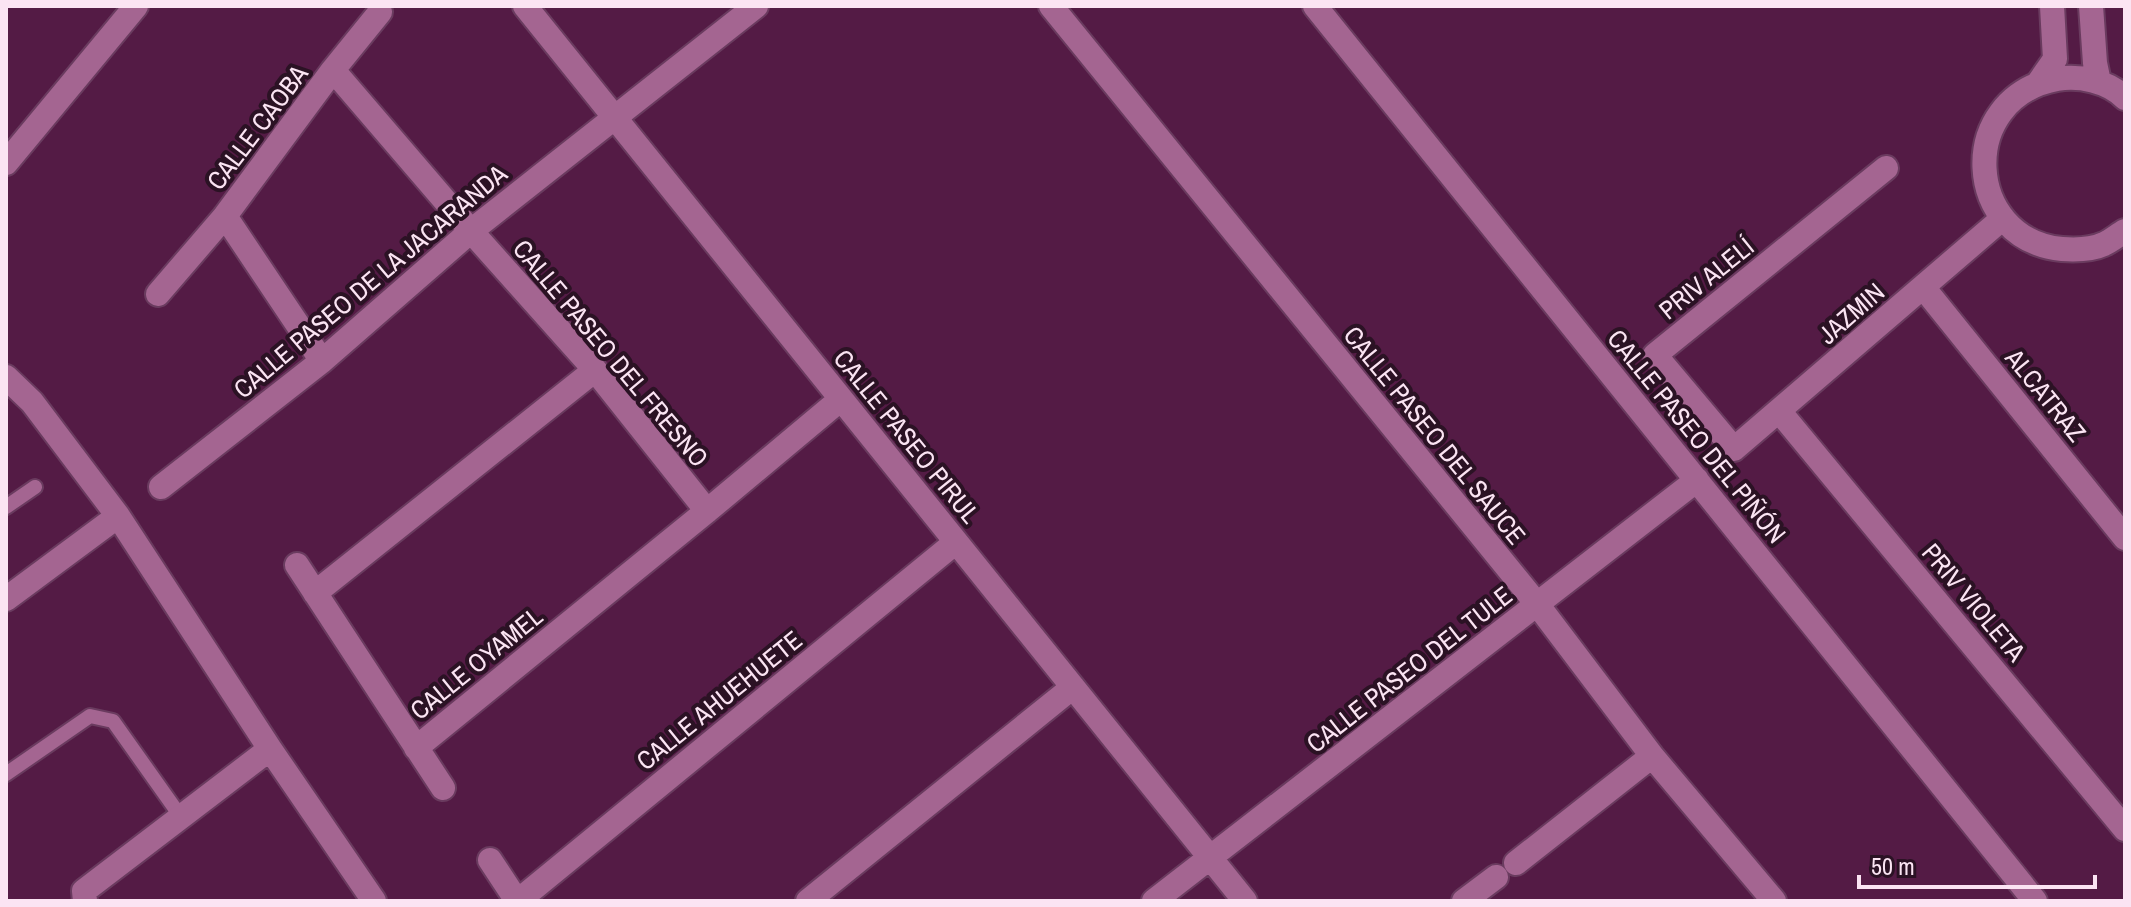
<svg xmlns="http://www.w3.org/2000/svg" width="2131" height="907" font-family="'Archivo Narrow',sans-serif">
<rect width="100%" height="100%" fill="#541b45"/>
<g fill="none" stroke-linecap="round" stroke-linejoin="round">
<defs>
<path id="lane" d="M6,507L35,487
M6,774L90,716L113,721L181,817"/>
<path id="street" d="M525,6L1245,901
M1051,6L1537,604L1652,756L1774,901
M1315,6L2035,901
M2091,6L2095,63L2099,82
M333,70L471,231L595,370L707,511
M2039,82L2055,59L2052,6
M2125,98C2108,81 2079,75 2057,79C1955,98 1964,240 2062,249C2076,250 2091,250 2104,244C2111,241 2118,235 2125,231
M6,163L136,6
M1886,168L1655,355L1734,449L2003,218
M225,216L322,361
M1923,287L2125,538
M158,294L225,216L333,70L380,12
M6,377L32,402L118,516L270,749L374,901
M1779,411L2125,829
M161,487L322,361L471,231L756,6
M297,565L443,788
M315,593L595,370
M6,599L118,516
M416,748L707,511L841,399
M490,860L517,901
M1516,863L1652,756
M85,901L84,891L270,749
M518,901L956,542
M808,901L1073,687
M1154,901L1697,480
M1464,901L1496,877"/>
</defs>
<use href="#lane" stroke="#6a3b5f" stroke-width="18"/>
<use href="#street" stroke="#6a3b5f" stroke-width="28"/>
<use href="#lane" stroke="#a46591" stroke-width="14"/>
<use href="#street" stroke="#a46591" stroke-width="24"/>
</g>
<g text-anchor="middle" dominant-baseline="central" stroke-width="8" stroke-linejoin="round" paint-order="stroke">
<g font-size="26" fill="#fbe4f3" stroke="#2b1224">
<text transform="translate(257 127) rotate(-53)">CALLE CAOBA</text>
<text transform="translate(1706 278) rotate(-39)">PRIV ALELÍ</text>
<text transform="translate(370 281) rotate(-40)">CALLE PASEO DE LA JACARANDA</text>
<text transform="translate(1851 313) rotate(-41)">JAZMIN</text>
<text transform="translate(611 353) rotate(50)">CALLE PASEO DEL FRESNO</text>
<text transform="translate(2046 395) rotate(51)">ALCATRAZ</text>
<text transform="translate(1435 435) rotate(51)">CALLE PASEO DEL SAUCE</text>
<text transform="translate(907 436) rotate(51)">CALLE PASEO PIRUL</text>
<text transform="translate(1697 436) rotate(51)">CALLE PASEO DEL PIÑÓN</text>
<text transform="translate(1974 602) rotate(50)">PRIV VIOLETA</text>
<text transform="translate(476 663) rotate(-39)">CALLE OYAMEL</text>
<text transform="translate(1409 669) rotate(-38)">CALLE PASEO DEL TULE</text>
<text transform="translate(719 700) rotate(-39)">CALLE AHUEHUETE</text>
</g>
</g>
<rect width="2131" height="907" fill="none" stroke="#fbe4f3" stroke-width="16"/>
<path d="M1859 875v12h236v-12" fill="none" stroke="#fbe4f3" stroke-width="4"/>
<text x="1871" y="875" font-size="24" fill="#fbe4f3" stroke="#2b1224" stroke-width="6" paint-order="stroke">50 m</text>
</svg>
